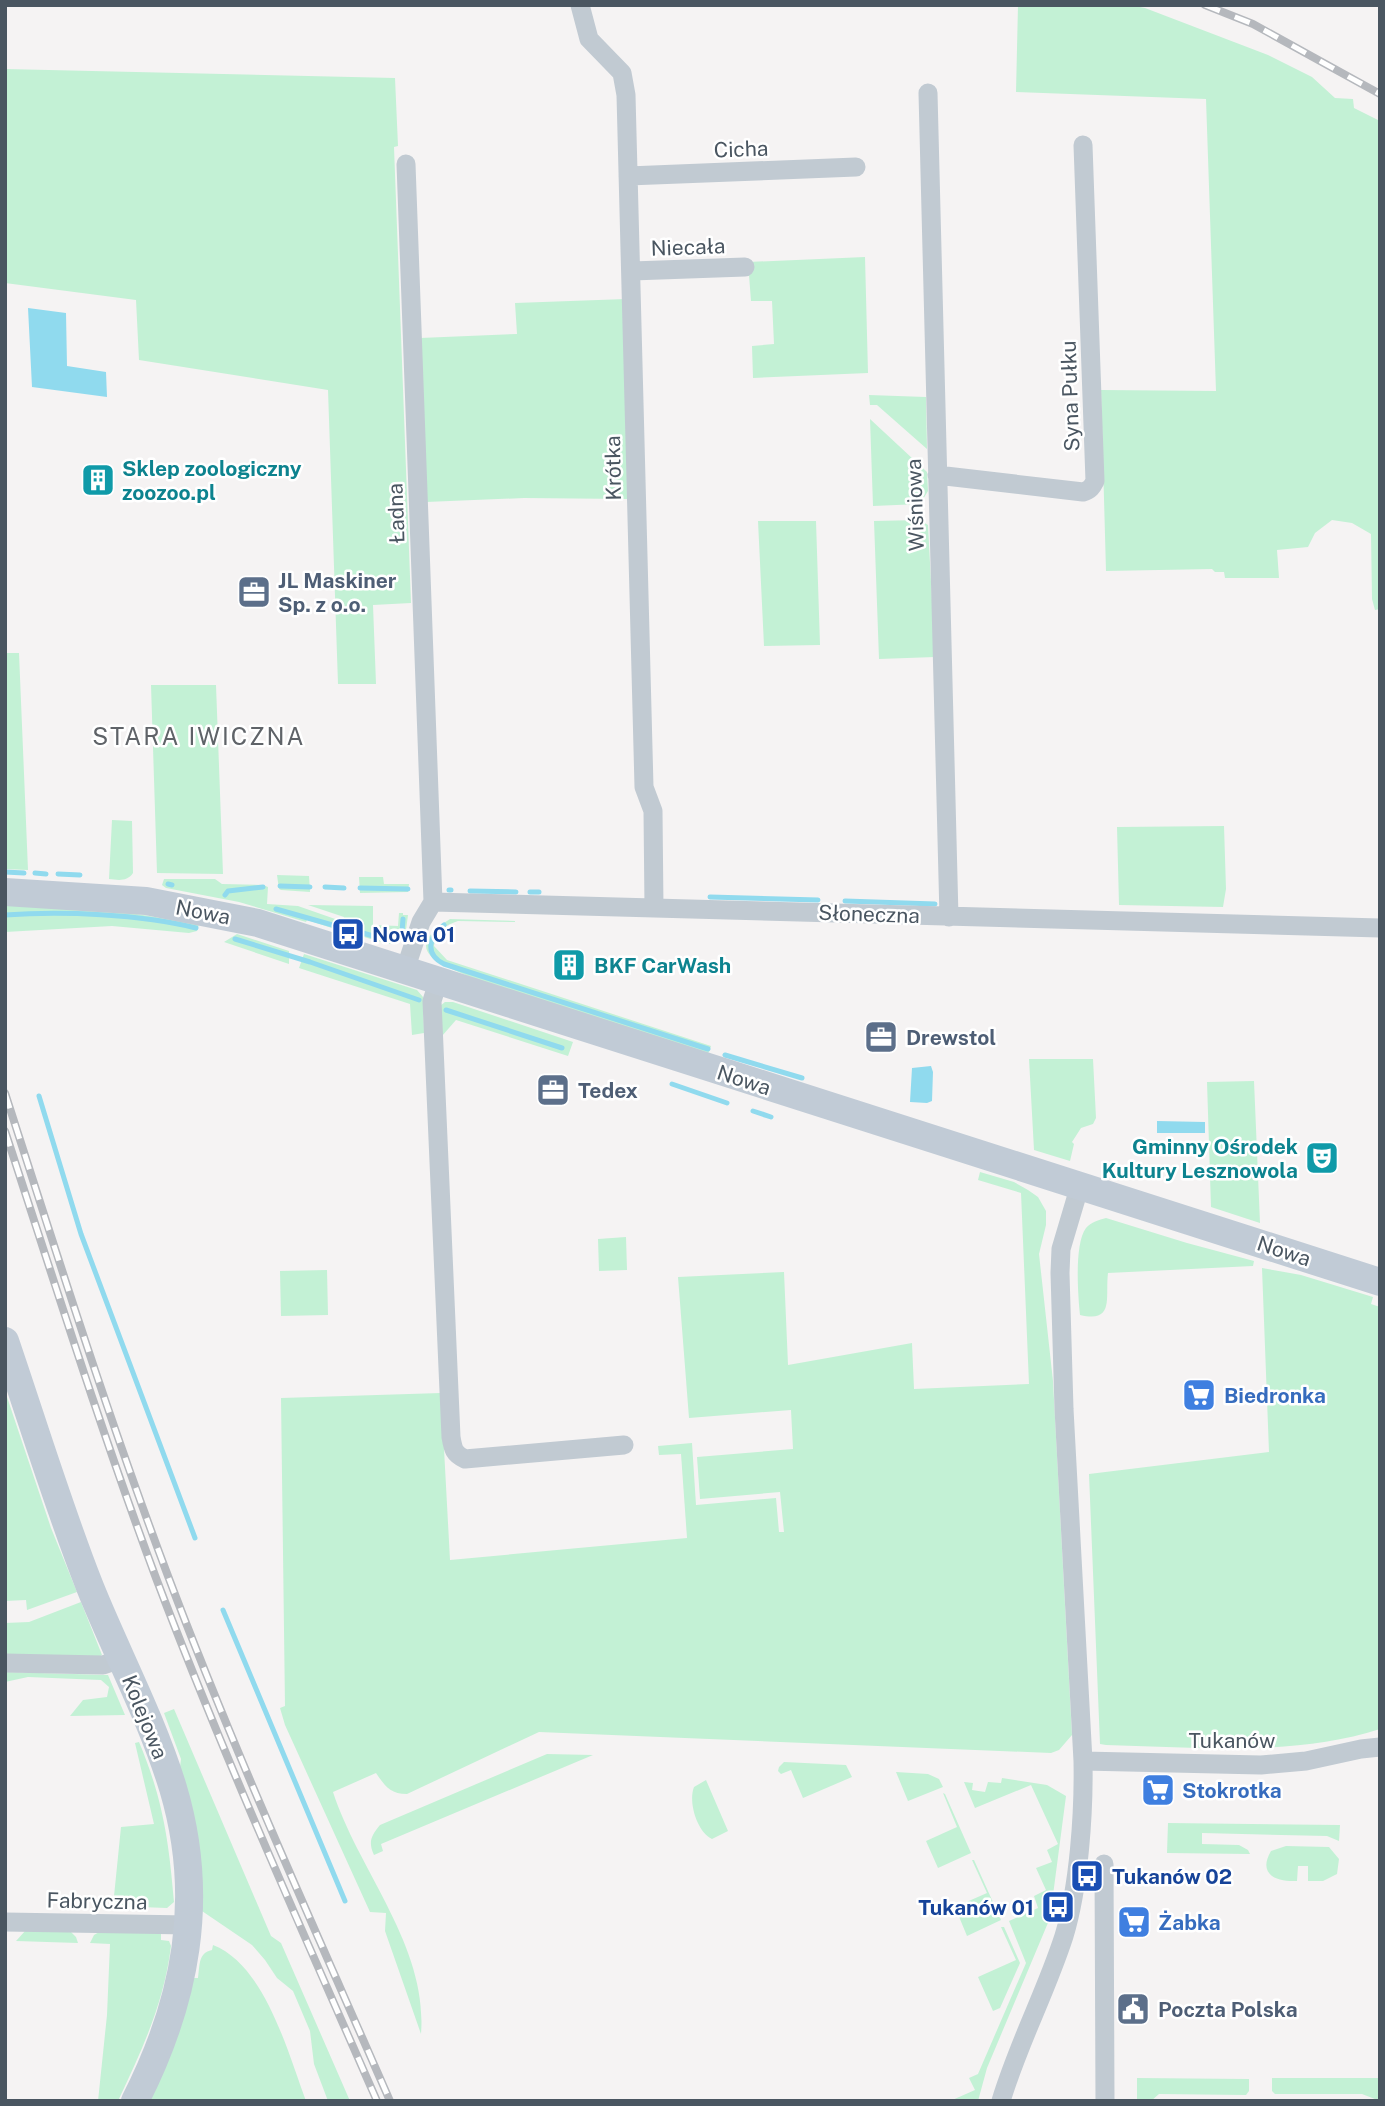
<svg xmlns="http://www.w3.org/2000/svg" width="1385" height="2106" font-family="'Public Sans',sans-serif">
<rect width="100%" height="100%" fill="#f5f3f3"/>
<path fill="#c3f1d5" d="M1018,5H1129L1145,8L1268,55L1312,77L1335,98L1353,99L1354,108L1380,121V609L1375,610L1372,599L1371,534L1352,523L1332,520L1315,533L1308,547L1277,550L1279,578H1225L1224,572H1215L1212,569L1106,571L1101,390L1216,391L1206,99L1016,92Z
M5,69L395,78L398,146L394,147L411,603L373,605L376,684H338L328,390L139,360L136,300L5,283Z
M865,257L868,373L753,378L752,346L774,344L772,301H751L748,262Z
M626,299L627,499L524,498L426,502L420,338L517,334L515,303Z
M869,395L926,397L927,449L877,405H870Z
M870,419L927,472L928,491L920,504L873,506Z
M920,520L928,525L935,657L879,659L874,521Z
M758,521H816L820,645L764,646Z
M5,653H19L28,870L5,869Z
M151,685H216L223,874L157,873Z
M112,820L132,821L133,873C127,882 118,880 109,879Z
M1224,826L1226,889L1223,907L1119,905L1117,827Z
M277,875L309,876L310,892L281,890L279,889Z
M359,877H383L384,884H409L408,892L360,893Z
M164,879H215L222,884L263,885L268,887L267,904L298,906L338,920L335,929L307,920L306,922L239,902L166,888L162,885Z
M5,904L118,911L199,924L197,931L189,933L112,926L5,932Z
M308,905L373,906V925L398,926L399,913H403V915H408L406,930L396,944H387L341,930L344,917Z
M450,919L515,921V922L458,921C445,925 435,932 434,946L447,960L711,1046L708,1054L475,979C444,965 397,952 450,919Z
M237,934L289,951V964L224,942Z
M304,954L417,990L423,997L424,1033L412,1035L410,1004L299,968Z
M445,1002H453L573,1042L568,1056L456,1020L442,1036L440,1006Z
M1029,1059H1093L1096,1118L1093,1124L1081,1128L1072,1142L1074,1144L1070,1161L1034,1150Z
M1254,1081L1260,1223L1211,1207L1207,1082Z
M980,1172L1014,1182L1028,1190L1038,1197L1046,1211V1225L1039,1254L1053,1381L1072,1735L1059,1750L1051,1753L539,1732L407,1794C390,1794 385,1786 376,1773L333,1792C359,1872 428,1946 421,2034L385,1931L386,1913L370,1912L285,1725L280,1708L285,1706L281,1398L441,1393L450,1560L687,1538L681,1454L659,1455L658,1446L692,1443L696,1505L776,1498L779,1532H784L780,1492L700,1499L697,1457L793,1449L791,1410L689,1418L678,1277L784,1272L788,1365L912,1343L914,1389L1029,1384L1021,1193L978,1180Z
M1106,1218L1187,1243L1254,1261L1253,1266L1108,1273C1105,1298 1115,1323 1080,1315C1078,1295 1074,1244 1086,1228C1091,1222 1099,1220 1106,1218Z
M626,1237L627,1270L599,1271L598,1239Z
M1262,1268L1301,1275L1373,1297L1371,1304L1380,1307V1729C1293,1757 1195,1747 1106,1745L1100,1744L1089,1474L1269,1452Z
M327,1270L328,1315L281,1316L280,1271Z
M5,1397H7L51,1528L77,1592L27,1610L26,1600L5,1601Z
M81,1602L102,1655L97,1658L5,1656V1623L29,1622Z
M5,1672L108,1675L125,1715L70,1716L83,1700L107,1697L109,1687L101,1680L28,1677L5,1682Z
M174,1709L271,1936L281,1943L350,2101H328L314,2064L310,2031L293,1991L277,1978L265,1960L252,1945L199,1909L179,1775L181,1759L164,1713Z
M139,1742C163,1799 169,1842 174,1902L167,1908L113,1906L121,1827L154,1824L135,1743Z
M547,1754L593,1755L381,1844L383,1851L374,1855C368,1842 371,1836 380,1825Z
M784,1762L846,1765L852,1777L803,1798L791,1770L781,1774L778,1771L779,1767Z
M896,1772L928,1774L939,1779L943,1787L908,1801Z
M1002,1778L1047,1785L1066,1796L1050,1918L987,2068L978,2101H950L975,2090L969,2078L978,2074L1026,1963L1009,1921L1038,1908L1034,1896L1046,1890L1036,1868L1052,1862L1047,1850L1058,1844L1031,1785L975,1808L964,1782L973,1783L972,1790L985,1792L988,1782L1001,1783Z
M706,1780L728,1831L712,1839C697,1832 688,1802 694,1787Z
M943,1793L945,1794L971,1853L938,1868L926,1841L957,1827Z
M1168,1823L1340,1825L1339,1841L1327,1836L1202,1833V1844L1239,1845L1248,1850L1250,1854L1167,1853Z
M1286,1846L1329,1847L1339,1859L1337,1874L1323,1881H1308V1866H1298L1297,1881C1277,1882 1257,1875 1271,1851Z
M972,1860H974L1001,1920L967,1936L955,1907L987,1893Z
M1001,1927H1004L1020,1963L1000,2008L993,2011L978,1977L1016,1960Z
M26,1930H69L76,1937L78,1943L16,1941Z
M101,1931L161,1932V1940L169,1941L171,1946C164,2003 142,2050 118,2101H98L107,2015L110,1944L90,1943L94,1935Z
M213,1945C265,1965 288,2053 306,2101H145L191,1978H198C200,1965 198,1953 212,1950Z
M1137,2078L1249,2079V2091L1246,2095L1159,2094L1151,2101H1137Z
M1272,2078H1380V2101L1362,2094H1275L1272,2091Z"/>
<path fill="#90daee" d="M28,308L66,313L67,366L106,372L107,397L32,387Z
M931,1066L933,1072L932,1101L927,1103L910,1102L912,1068Z
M1157,1121L1205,1122V1133H1157Z"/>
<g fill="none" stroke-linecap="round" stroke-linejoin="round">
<path stroke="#90daee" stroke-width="5" d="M5,872L24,873
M35,873L46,874
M58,874L80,875
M168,884L172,885
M280,886L310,887
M325,887L344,888
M360,888L408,889
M449,890H451
M470,891L516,892
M530,892H539
M225,895L228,891L263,887
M710,897L818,900
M845,901L935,904
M276,909L336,926
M5,915C62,911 141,914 196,928
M444,925C429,936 424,954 444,964L708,1049
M342,927L387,940L404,932
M402,932L403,919
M235,939L310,962L419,1000
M446,1010L562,1048
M725,1055L802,1078
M672,1084L727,1103
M39,1096L81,1234L195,1538
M753,1111L771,1117
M223,1610L345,1901"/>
<path stroke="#c1cad2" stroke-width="19" d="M580,5L589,39L622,73L626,95L644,787L653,811L654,908
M928,93L949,917
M406,164L433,902
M628,176L856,167
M632,271L745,267
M937,475L1083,492C1090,490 1092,487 1095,481L1083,145
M405,970L421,922L433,902L1380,928
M438,982L432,1001L451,1437C453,1449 454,1454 465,1459L624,1445
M5,1663L103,1665L121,1659
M1083,1761L1261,1765L1306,1761L1361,1749L1380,1747
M1104,1864L1105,2101
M5,1922L189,1925
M1001,2101C1018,2044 1046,1992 1064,1936C1079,1887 1084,1812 1083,1761L1064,1409L1060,1273L1061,1249L1080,1185"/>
<path stroke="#c1cbd6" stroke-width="28" d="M5,892L146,901L258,923L1380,1282
M5,1341C33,1423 58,1506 90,1587C117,1654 152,1719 173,1788C206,1898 186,2001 135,2101"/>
<defs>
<path id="rail" d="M1205,5L1253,24L1380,94
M5,1093C57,1255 108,1417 168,1576C235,1754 314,1927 390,2101
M5,1131C54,1281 101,1431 156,1578C223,1755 301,1928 377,2101"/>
</defs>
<use href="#rail" stroke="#b5b8bd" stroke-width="8"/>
<use href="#rail" stroke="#fff" stroke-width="5" stroke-dasharray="16" stroke-linecap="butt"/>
</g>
<defs>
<symbol id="building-square" viewBox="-11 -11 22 22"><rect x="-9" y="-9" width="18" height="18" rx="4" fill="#0f9aa8" stroke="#fff"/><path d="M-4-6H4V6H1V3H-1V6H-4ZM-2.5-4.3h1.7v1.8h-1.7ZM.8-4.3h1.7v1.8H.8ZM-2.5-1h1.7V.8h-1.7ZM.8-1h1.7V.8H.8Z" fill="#fff"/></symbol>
<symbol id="office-square" viewBox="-11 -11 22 22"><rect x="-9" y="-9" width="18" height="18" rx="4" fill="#5c6f8a" stroke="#fff"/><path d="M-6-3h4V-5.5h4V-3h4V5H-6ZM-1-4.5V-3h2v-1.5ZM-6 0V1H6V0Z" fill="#fff"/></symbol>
<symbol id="bus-square" viewBox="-11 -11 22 22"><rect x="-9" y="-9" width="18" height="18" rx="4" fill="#1a4fb4" stroke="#fff"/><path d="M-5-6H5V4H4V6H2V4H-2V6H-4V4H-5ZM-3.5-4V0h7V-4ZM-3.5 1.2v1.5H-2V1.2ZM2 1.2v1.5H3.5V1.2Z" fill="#fff"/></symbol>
<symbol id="theatre-square" viewBox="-11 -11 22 22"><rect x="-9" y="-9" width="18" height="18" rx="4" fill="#0f9aa8" stroke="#fff"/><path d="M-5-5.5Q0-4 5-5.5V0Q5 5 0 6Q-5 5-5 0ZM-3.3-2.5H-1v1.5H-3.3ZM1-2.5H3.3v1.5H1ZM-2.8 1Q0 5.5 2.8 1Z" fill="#fff"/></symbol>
<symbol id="supermarket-square" viewBox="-11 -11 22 22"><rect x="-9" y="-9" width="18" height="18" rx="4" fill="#3f7fe0" stroke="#fff"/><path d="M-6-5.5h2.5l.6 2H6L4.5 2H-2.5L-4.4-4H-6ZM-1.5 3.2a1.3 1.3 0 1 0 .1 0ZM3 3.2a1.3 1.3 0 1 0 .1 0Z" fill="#fff"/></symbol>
<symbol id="civic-square" viewBox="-11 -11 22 22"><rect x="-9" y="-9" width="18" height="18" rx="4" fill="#5c6f8a" stroke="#fff"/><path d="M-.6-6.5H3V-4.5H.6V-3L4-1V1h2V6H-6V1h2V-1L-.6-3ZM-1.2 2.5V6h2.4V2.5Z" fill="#fff"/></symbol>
</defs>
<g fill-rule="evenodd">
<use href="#building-square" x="79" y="461" width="38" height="38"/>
<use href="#office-square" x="235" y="573" width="38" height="38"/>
<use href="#bus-square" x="329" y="915" width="38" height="38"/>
<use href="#building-square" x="550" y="946" width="38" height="38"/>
<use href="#office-square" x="862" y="1018" width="38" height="38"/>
<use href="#office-square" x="534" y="1071" width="38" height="38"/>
<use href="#theatre-square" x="1303" y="1139" width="38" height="38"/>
<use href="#supermarket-square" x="1180" y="1376" width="38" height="38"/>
<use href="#supermarket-square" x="1139" y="1771" width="38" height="38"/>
<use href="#bus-square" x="1068" y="1857" width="38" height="38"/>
<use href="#bus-square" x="1039" y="1888" width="38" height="38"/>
<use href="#supermarket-square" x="1115" y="1903" width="38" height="38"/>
<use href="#civic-square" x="1114" y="1990" width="38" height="38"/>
</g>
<g text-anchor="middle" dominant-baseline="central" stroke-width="5" stroke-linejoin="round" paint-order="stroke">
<g font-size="21" fill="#4a5661" stroke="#fff">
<text transform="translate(741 149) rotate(-2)">Cicha</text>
<text transform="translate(688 247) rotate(-2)">Niecała</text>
<text transform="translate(1070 396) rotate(-92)">Syna Pułku</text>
<text transform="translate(613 468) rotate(-91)">Krótka</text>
<text transform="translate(915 505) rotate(-92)">Wiśniowa</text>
<text transform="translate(396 513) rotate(-92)">Ładna</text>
<text transform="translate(203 912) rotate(11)">Nowa</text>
<text transform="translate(869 914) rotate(2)">Słoneczna</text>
<text transform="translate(744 1080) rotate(18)">Nowa</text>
<text transform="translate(1284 1251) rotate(18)">Nowa</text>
<text transform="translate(145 1717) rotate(68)">Kolejowa</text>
<text x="1232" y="1740">Tukanów</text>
<text transform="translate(97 1901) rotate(1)">Fabryczna</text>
</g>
<g font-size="21" font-weight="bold" fill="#0d838f" stroke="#fff" text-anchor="start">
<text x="122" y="468">Sklep zoologiczny<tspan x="122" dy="24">zoozoo.pl</tspan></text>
<text x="594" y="965">BKF CarWash</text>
<text x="1298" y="1146" text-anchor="end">Gminny Ośrodek<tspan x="1298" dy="24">Kultury Lesznowola</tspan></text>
</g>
<g font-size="21" font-weight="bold" fill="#4e5e75" stroke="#fff" text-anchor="start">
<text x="278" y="580">JL Maskiner<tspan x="278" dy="24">Sp. z o.o.</tspan></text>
<text x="906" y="1037">Drewstol</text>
<text x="578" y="1090">Tedex</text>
<text x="1158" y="2009">Poczta Polska</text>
</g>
<g font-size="21" font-weight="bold" fill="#164399" stroke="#fff" text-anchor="start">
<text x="372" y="934">Nowa 01</text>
<text x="1112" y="1876">Tukanów 02</text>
<text x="1034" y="1907" text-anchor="end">Tukanów 01</text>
</g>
<g font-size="21" font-weight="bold" fill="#366cbe" stroke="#fff" text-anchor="start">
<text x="1224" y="1395">Biedronka</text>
<text x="1182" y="1790">Stokrotka</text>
<text x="1158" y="1922">Żabka</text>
</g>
<g font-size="24" letter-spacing="2" fill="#5f6368" stroke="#fff">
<text x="199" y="736">STARA IWICZNA</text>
</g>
</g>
<rect width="1385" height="2106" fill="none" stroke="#4a5661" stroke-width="14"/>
</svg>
